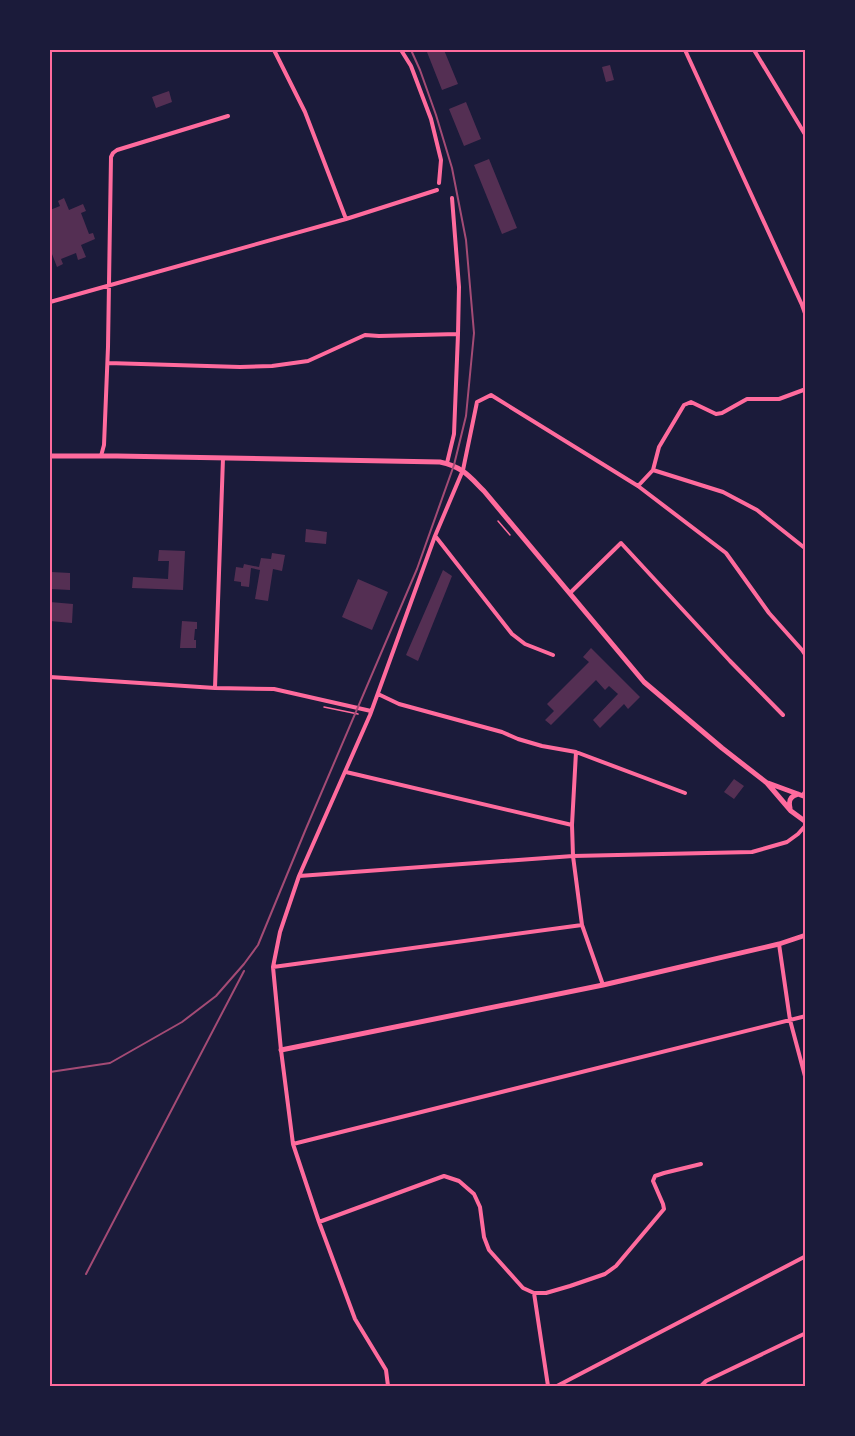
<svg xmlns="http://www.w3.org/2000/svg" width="855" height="1436" font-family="'Source Sans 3',sans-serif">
<rect width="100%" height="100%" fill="#1b1b3a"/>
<path fill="#542f53" d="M433,50H444L458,84L442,90L427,52Z
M610,65L614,80L606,82L602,67Z
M169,91L172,102L156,108L152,97Z
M466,102L481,139L464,146L449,109Z
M489,159L517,228L502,234L474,165Z
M64,198L69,210L83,204L86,211L81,213L89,234L93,233L95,239L81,245L86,257L78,260L76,253L61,259L63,264L57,267L52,254L50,255V210L60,206L58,201Z
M306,529L327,532L326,544L305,542Z
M159,550L185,551L183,590L132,588L133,577L168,579L169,561H158Z
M272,553L285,555L282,571L273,569L268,601L255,599L260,570L251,568L249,587L241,586V582L234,581L236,567L243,568L244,564L259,567L261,558L271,559Z
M443,570L452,576L418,661L406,655Z
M51,572L70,573V590L51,589Z
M358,579L388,592L372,630L342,617Z
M50,602L73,604L72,623L50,621Z
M182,621L197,622V629H195L194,640H196V648H180Z
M591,648L640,697L628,709L624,704L600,728L593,720L618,694L609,686L605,690L596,680L551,725L545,720L554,711L547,704L589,662L583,657Z
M734,779L744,786L734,799L724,792Z"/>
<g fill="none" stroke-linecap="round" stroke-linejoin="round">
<path stroke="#ff6b9d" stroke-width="1.5" d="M498,521L510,535
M324,707L358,714"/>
<path stroke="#ff6b9d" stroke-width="4" d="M274,50L305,112L346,219
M401,50L411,66L431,119L441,160L439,183
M685,50L802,305L806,316
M754,50L806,136
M50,302L346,219L437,190
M108,363L240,367L272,366L308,361L365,335L379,336L458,334
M101,456L104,445L108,347L111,157L113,153L117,150L228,116
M447,463L454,434L458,334L459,287L452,198
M653,470L723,492L757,510L806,549
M638,486L653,470L659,447L684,405L691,402L716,414L722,413L747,399H779L806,389
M436,537L512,634L525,644L553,655
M570,593L621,543L730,661L783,715
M50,677L215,688L274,689L371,711
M215,688L223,458
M378,694L399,704L502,732L518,739L542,746L576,752L685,793
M576,752L572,825L573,856L582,925L603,985
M346,772L572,825
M803,795L806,790
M299,876L573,856L752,852L787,842L798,834L806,825
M779,944L790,1020L806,1080
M273,967L582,925
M293,1144L806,1016
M319,1222L444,1176L459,1181L474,1194L480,1207L484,1237L489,1250L523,1288L534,1293H546L570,1286L605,1274L616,1266L664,1209L663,1204L653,1181L655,1176L664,1173L701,1164
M534,1293L548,1386
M388,1386L386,1370L355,1319L319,1222L293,1144L281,1050L273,967L280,932L299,876L370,715L435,536L463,470L477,402L491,395L638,486L726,553L769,613L802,650L806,656
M557,1386L806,1256
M701,1386L706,1381L806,1333"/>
<path stroke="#ff6b9d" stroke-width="5" d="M50,456H117L440,462C463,467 469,476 484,491L644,682L722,748L767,783L791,811L806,822
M768,783L806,797
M790,808C788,800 791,796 798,794
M281,1050L603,985L779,944L806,935"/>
<path stroke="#a44b75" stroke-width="2" d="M50,1072L110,1063L182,1022L216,996L244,964L258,945L305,831L417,569L454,465L466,416L474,333L466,240L452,168L436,115L420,70L411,50
M86,1274L244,971"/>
</g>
<rect width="855" height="1436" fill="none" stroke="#1b1b3a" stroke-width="102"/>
<rect x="51" y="51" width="753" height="1334" fill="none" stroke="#ff6b9d" stroke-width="2"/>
</svg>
